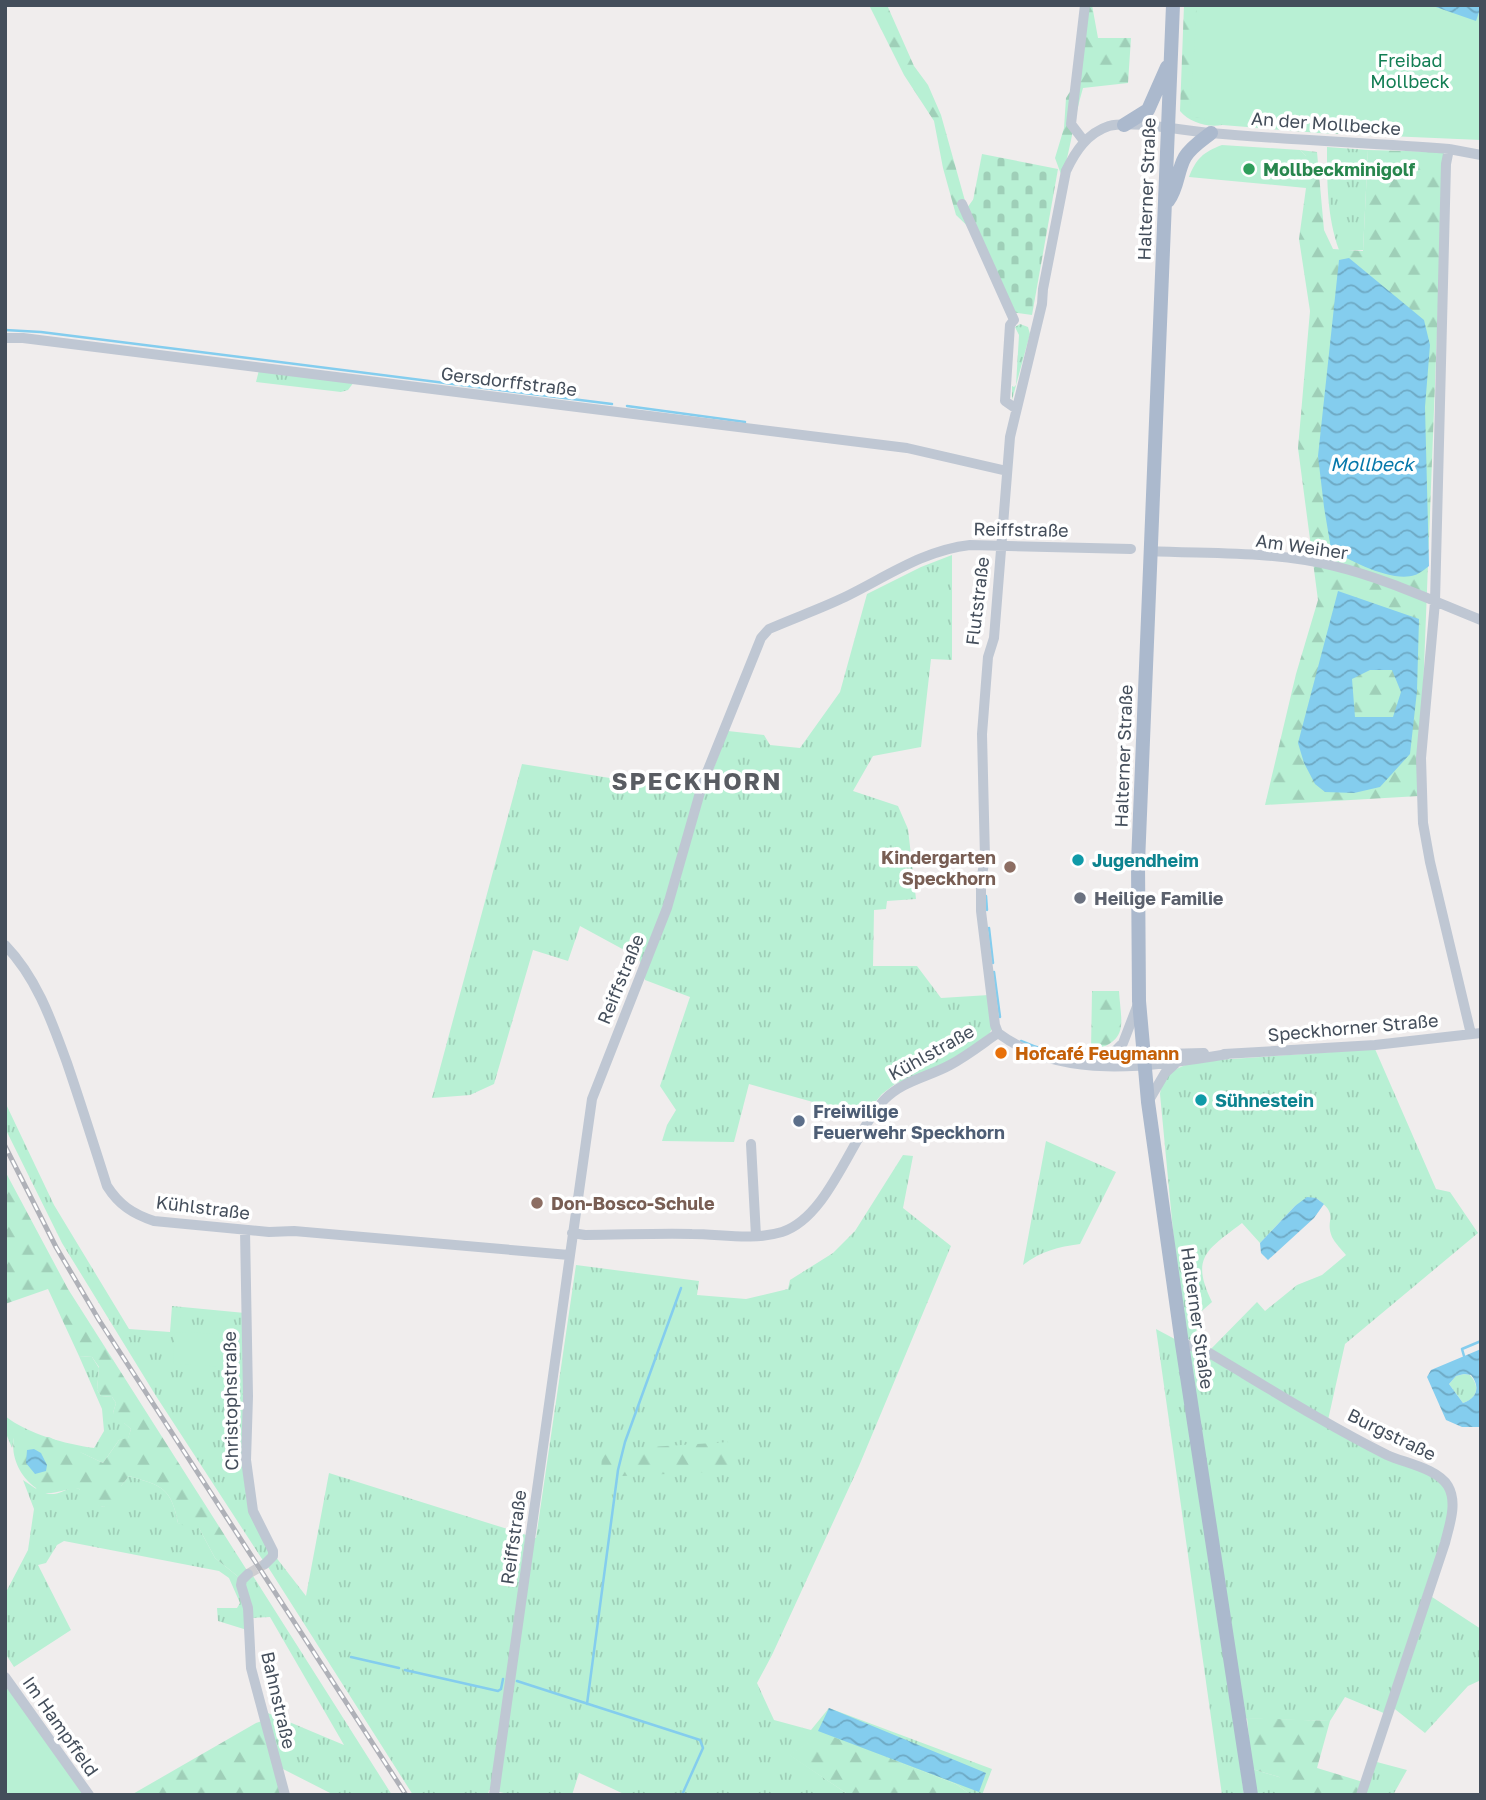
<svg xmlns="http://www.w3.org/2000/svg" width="1486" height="1800" font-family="'Golos Text',sans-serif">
<defs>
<pattern id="grass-tufts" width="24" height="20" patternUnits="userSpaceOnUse" patternTransform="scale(1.75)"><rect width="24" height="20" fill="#b8f0d4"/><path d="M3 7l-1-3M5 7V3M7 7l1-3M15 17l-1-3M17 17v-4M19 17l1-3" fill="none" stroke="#9fcfb8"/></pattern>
<pattern id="forest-firs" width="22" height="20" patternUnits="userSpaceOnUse" patternTransform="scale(1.75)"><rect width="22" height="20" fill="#b8f0d4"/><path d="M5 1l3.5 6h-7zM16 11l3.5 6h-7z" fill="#9fcfb8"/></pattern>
<pattern id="cemetery-stones" width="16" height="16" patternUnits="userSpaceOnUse" patternTransform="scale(1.75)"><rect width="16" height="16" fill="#b8f0d4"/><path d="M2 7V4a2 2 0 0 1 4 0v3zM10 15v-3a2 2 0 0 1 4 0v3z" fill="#9fcfb8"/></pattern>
<pattern id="water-waves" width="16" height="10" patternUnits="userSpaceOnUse" patternTransform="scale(1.75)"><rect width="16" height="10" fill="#84cdee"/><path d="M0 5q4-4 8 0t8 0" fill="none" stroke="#6ea9c4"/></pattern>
</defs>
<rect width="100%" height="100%" fill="#f0eded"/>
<path fill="url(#grass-tufts)" d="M1327,147L1368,150L1363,250H1339C1327,216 1327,183 1327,147Z
M1020,324L1028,327L1030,334L1012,400V386L1014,387L1016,385L1019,335L1015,327Z
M259,370L354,382L348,390L341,392L256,382Z
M952,555V660L931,659L921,747L873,756L853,791L898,806L908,829L916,899L887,901L886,909L874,910L873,966H917L941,998L989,995L992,1029L989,1034L945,1065L895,1084L882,1094L865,1114L845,1111L749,1084L734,1142L662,1141L667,1125L676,1110L660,1086L690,997L645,980L639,958L580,926L568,961L533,950L494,1084L470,1095L432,1098L522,764L704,793L728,731L764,735L770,745L800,748L840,692L867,594L921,567Z
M1375,1049L1436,1189L1450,1192L1478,1233L1345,1344L1328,1420L1209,1351L1257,1302L1265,1311L1297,1285L1322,1275L1346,1255C1342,1250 1335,1243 1332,1237C1324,1218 1341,1216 1316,1198L1295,1206L1260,1243L1242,1223C1207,1250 1190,1257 1212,1302L1195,1317L1197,1336L1195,1343L1183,1336L1160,1094C1163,1071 1181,1065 1202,1061Z
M5,1102L54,1205L129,1329L170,1332L172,1306L245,1313L247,1480L271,1551L264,1562L156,1396L62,1243L5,1128Z
M1046,1141L1116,1172L1080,1244C1058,1247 1041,1251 1023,1265Z
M903,1155L913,1156L903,1208L951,1246L859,1466L772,1655L757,1683L774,1720L811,1730L829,1708L992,1769L982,1795H971L956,1784L823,1734L790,1755L849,1795H626L579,1773L572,1795H504V1793L489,1790L488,1795H413L268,1567L275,1556L306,1596L329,1473L536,1538L576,1265L699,1281L697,1295L746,1299L788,1289L790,1280L833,1253L855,1231Z
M1156,1329L1446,1484L1450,1513L1386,1714L1345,1697L1330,1721L1234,1718L1244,1795H1222Z
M79,1356L92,1357L99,1368L97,1390L101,1396L112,1397L116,1403L113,1413L131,1429L128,1439L119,1440L103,1463L82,1453L14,1438L12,1448L5,1431V1416C28,1434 65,1444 94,1448L104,1431L102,1409Z
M1464,1374L1470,1375C1480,1386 1478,1398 1463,1403L1449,1384L1456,1376Z
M129,1476C162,1486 171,1487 178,1523L199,1528L215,1558L241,1579L247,1630L218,1621L217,1608H237L240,1603L229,1578L219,1571L64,1541L57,1545L46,1563L38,1565L71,1630L14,1667L5,1653V1594L28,1550L34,1509L23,1480C32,1486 43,1495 54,1494C64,1493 71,1484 81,1490C91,1496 92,1504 104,1507Z
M253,1576L392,1795H334L281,1768L263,1711L344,1745L270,1617L251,1618L245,1582Z
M1429,1595L1481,1629V1680L1468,1686L1425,1733L1391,1706Z
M1373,1761L1407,1770L1393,1795H1362Z
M1252,1769L1279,1777L1296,1794L1303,1795H1257Z"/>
<path fill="url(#forest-firs)" d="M869,5H887L914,66L928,85L941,115L967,208L983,186L981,239L956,215L943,168L934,121L904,75Z
M1092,5L1098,38H1131L1128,83L1083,88C1074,118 1071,148 1062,177L1055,158L1064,128L1066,98L1076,82L1087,6Z
M1184,5H1261L1481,93V140L1319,133L1222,125C1208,128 1189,122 1180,111Z
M1300,150L1317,152L1324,230L1333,249L1363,251L1368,150L1444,152L1419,796L1265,805L1296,674L1318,600L1298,448L1310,311L1299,239L1306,188V156Z
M1092,991H1119C1121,1024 1130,1041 1091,1051Z
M5,1171L68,1289L248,1572L241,1579L215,1558L199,1528L193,1530L178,1523C171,1487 162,1486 129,1476L121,1486L127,1495L117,1509L108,1505L104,1507L95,1505L92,1509L79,1503L80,1489C67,1487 58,1494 45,1493L43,1497H38L36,1488C21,1478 10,1457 14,1438L49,1437L103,1463L119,1440L128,1438L131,1429L124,1423H116L113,1413L116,1403L112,1397L101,1396L97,1390L99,1367L92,1357L79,1356L48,1289L5,1304Z
M729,1442L732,1471L601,1477L602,1450Z
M1247,1718L1330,1721L1317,1768L1363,1782L1359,1795L1296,1794L1286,1790L1279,1777L1252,1769Z
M262,1721L282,1795H131L256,1723Z
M823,1733L956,1784L971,1795H849L789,1755Z"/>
<path fill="url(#cemetery-stones)" d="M982,154L1058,169L1032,315L1011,312L970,216Z"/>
<path fill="#b8f0d4" d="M1197,5H1481V126L1478,136L1466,139L1229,124L1190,116Z
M1222,145L1300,150L1306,156V188L1189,177C1196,159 1203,152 1222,145Z
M175,1332L229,1334L228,1367L173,1364Z
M5,1677L90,1795H5Z"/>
<path fill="url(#water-waves)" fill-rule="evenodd" d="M1430,5H1481V6L1476,21Z
M1349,258L1424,320L1430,345L1425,407L1429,566C1425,569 1419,574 1415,575C1393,583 1350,561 1331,549L1324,507L1318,456L1339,260Z
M1338,591L1419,619L1417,691L1410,754L1380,787L1354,793L1325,792L1315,784L1304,763L1298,743ZM1370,670H1392L1401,692L1393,717H1355L1352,679Z
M1307,1197L1316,1198L1324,1204L1314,1218L1268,1260L1261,1253L1260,1243L1295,1206Z
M1481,1349V1427H1462L1446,1420L1427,1377L1431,1370ZM1464,1374L1471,1375C1480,1386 1478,1398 1463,1403L1449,1384L1456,1376Z
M34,1449L41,1453L47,1465L46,1471L35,1474L26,1463L27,1450Z
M829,1708L986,1773L979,1792L818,1731Z"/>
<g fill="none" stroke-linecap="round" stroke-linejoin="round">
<path stroke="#84cdee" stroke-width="2.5" d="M5,330L41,332L612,404
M627,406L745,422
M986,896L987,910
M989,928L993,963
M994,972L1000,1017
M1021,1041C1045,1052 1072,1058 1099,1051
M1464,1356L1462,1349L1481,1341
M351,1657L399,1668
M405,1670L498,1691L501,1689L503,1679
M517,1681L700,1740L703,1748L682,1795
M587,1704L618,1470L625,1442L681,1288"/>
<path stroke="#cecdd0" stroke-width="10" stroke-dasharray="10 5" stroke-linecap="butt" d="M248,1574L265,1564"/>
<path stroke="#bfc7d3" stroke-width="10" d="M1084,141L1071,124L1085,5
M1449,149L1446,164L1435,602L1421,758L1423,823L1430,862L1471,1034
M962,204L1014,320
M1014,320L1010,325L1005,401L1015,408
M5,338H23L907,448L1007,471
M1150,551C1211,554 1274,551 1334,566C1384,578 1433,601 1481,620
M5,945C37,978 52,1022 67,1063C81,1104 94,1145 107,1186C119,1205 133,1214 154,1221L269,1232L294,1231L569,1255
M998,1033L995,1025L981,911V881L985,858L982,734L988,657L994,638L1010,437L1042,304L1043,289L1066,171C1075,152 1087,133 1109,126C1131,120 1184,131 1210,133C1289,140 1370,143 1449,149L1481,155
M1224,1054L1375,1045L1481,1033
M1110,1056L1123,1043L1138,1004
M1085,1061L1125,1055L1204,1053
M1148,1102L1165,1073L1176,1063
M751,1144L756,1236
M245,1230L248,1396L246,1460L253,1511L273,1551V1556L265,1564
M572,1233L585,1235C621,1235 656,1233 692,1234C721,1234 752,1241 782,1232C829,1217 852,1135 884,1100C902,1081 928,1077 950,1065C967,1056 982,1044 998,1033C1064,1082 1153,1066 1228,1054
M1182,1344L1201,1348C1262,1384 1323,1423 1387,1455C1404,1463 1437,1468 1448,1486C1458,1503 1449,1526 1445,1543L1361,1795
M248,1574L242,1580L241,1585L248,1608L251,1668L285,1795
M5,1677L89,1795
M494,1795L592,1099L667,908L703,782L761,638L769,629C794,618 820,609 845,597C886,577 924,550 970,545L1131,549"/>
<path stroke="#abb9cd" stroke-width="14" d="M1173,5L1138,863L1139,1001L1148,1102L1182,1344L1251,1795
M1124,125L1148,110L1167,67
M1168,201C1178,188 1177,171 1185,157C1191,147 1202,140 1211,133"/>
<defs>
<path id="rail" d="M5,1146L56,1247L99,1320L406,1795"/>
</defs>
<use href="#rail" stroke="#afb1b8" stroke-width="5"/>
<use href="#rail" stroke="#fff" stroke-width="2.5" stroke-dasharray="8" stroke-linecap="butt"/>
</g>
<circle fill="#2e9e5b" stroke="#fff" stroke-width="2.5" cx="1249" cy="169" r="7"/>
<g fill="#0f9aa8" stroke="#fff" stroke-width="2.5">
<circle cx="1078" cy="860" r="7"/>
<circle cx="1201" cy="1100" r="7"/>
</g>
<g fill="#8d6e63" stroke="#fff" stroke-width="2.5">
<circle cx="1010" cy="867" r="7"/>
<circle cx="537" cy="1203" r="7"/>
</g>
<circle fill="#6b7280" stroke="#fff" stroke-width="2.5" cx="1080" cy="898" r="7"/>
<circle fill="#e8710a" stroke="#fff" stroke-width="2.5" cx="1001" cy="1053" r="7"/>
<circle fill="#5c6f8a" stroke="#fff" stroke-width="2.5" cx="799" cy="1121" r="7"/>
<g text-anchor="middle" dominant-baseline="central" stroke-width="7" stroke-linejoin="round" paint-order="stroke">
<g font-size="18" fill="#137e54" stroke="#fff">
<text x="1410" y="60">Freibad<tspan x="1410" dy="21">Mollbeck</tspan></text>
</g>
<g font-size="18" fill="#444e5b" stroke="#fff">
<text transform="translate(1326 123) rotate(4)">An der Mollbecke</text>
<text transform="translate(1146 189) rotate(-88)">Halterner Straße</text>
<text transform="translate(509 381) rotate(7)">Gersdorffstraße</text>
<text transform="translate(1021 529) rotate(1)">Reiffstraße</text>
<text transform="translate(1302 546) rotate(8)">Am Weiher</text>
<text transform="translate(977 601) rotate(-83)">Flutstraße</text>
<text transform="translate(1123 756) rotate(-88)">Halterner Straße</text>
<text transform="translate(620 979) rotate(-68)">Reiffstraße</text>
<text transform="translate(1353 1027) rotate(-5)">Speckhorner Straße</text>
<text transform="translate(931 1052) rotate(-29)">Kühlstraße</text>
<text transform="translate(203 1207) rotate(7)">Kühlstraße</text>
<text transform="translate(1198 1318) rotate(82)">Halterner Straße</text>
<text transform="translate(230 1401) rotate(-91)">Christophstraße</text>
<text transform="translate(1392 1434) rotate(26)">Burgstraße</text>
<text transform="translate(513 1537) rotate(-82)">Reiffstraße</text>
<text transform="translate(279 1700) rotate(77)">Bahnstraße</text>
<text transform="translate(61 1726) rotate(55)">Im Hampffeld</text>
</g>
<g font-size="18" font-weight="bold" fill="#27864d" stroke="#fff" text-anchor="start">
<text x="1263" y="169">Mollbeckminigolf</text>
</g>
<g font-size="18" font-weight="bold" fill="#785e54" stroke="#fff" text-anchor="end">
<text x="996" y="857">Kindergarten<tspan x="996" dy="21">Speckhorn</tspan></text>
<text x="551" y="1203" text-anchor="start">Don-Bosco-Schule</text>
</g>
<g font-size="18" font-weight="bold" fill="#0d838f" stroke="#fff" text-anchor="start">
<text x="1092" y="860">Jugendheim</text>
<text x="1215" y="1100">Sühnestein</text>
</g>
<g font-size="18" font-weight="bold" fill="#5b616d" stroke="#fff" text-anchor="start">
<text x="1094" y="898">Heilige Familie</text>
</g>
<g font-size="18" font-weight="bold" fill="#c56008" stroke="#fff" text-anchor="start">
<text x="1015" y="1053">Hofcafé Feugmann</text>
</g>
<g font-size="18" font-weight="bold" fill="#4e5e75" stroke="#fff" text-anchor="start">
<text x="813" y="1111">Freiwilige<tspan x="813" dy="21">Feuerwehr Speckhorn</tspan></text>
</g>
<g font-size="19" font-style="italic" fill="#0778ab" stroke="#fff">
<text x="1372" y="463">Mollbeck</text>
</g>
<g font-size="24" font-weight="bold" letter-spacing="2" fill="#595c62" stroke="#fff">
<text x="697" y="780">SPECKHORN</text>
</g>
</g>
<rect width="1486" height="1800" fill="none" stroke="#444e5b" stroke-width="14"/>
</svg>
